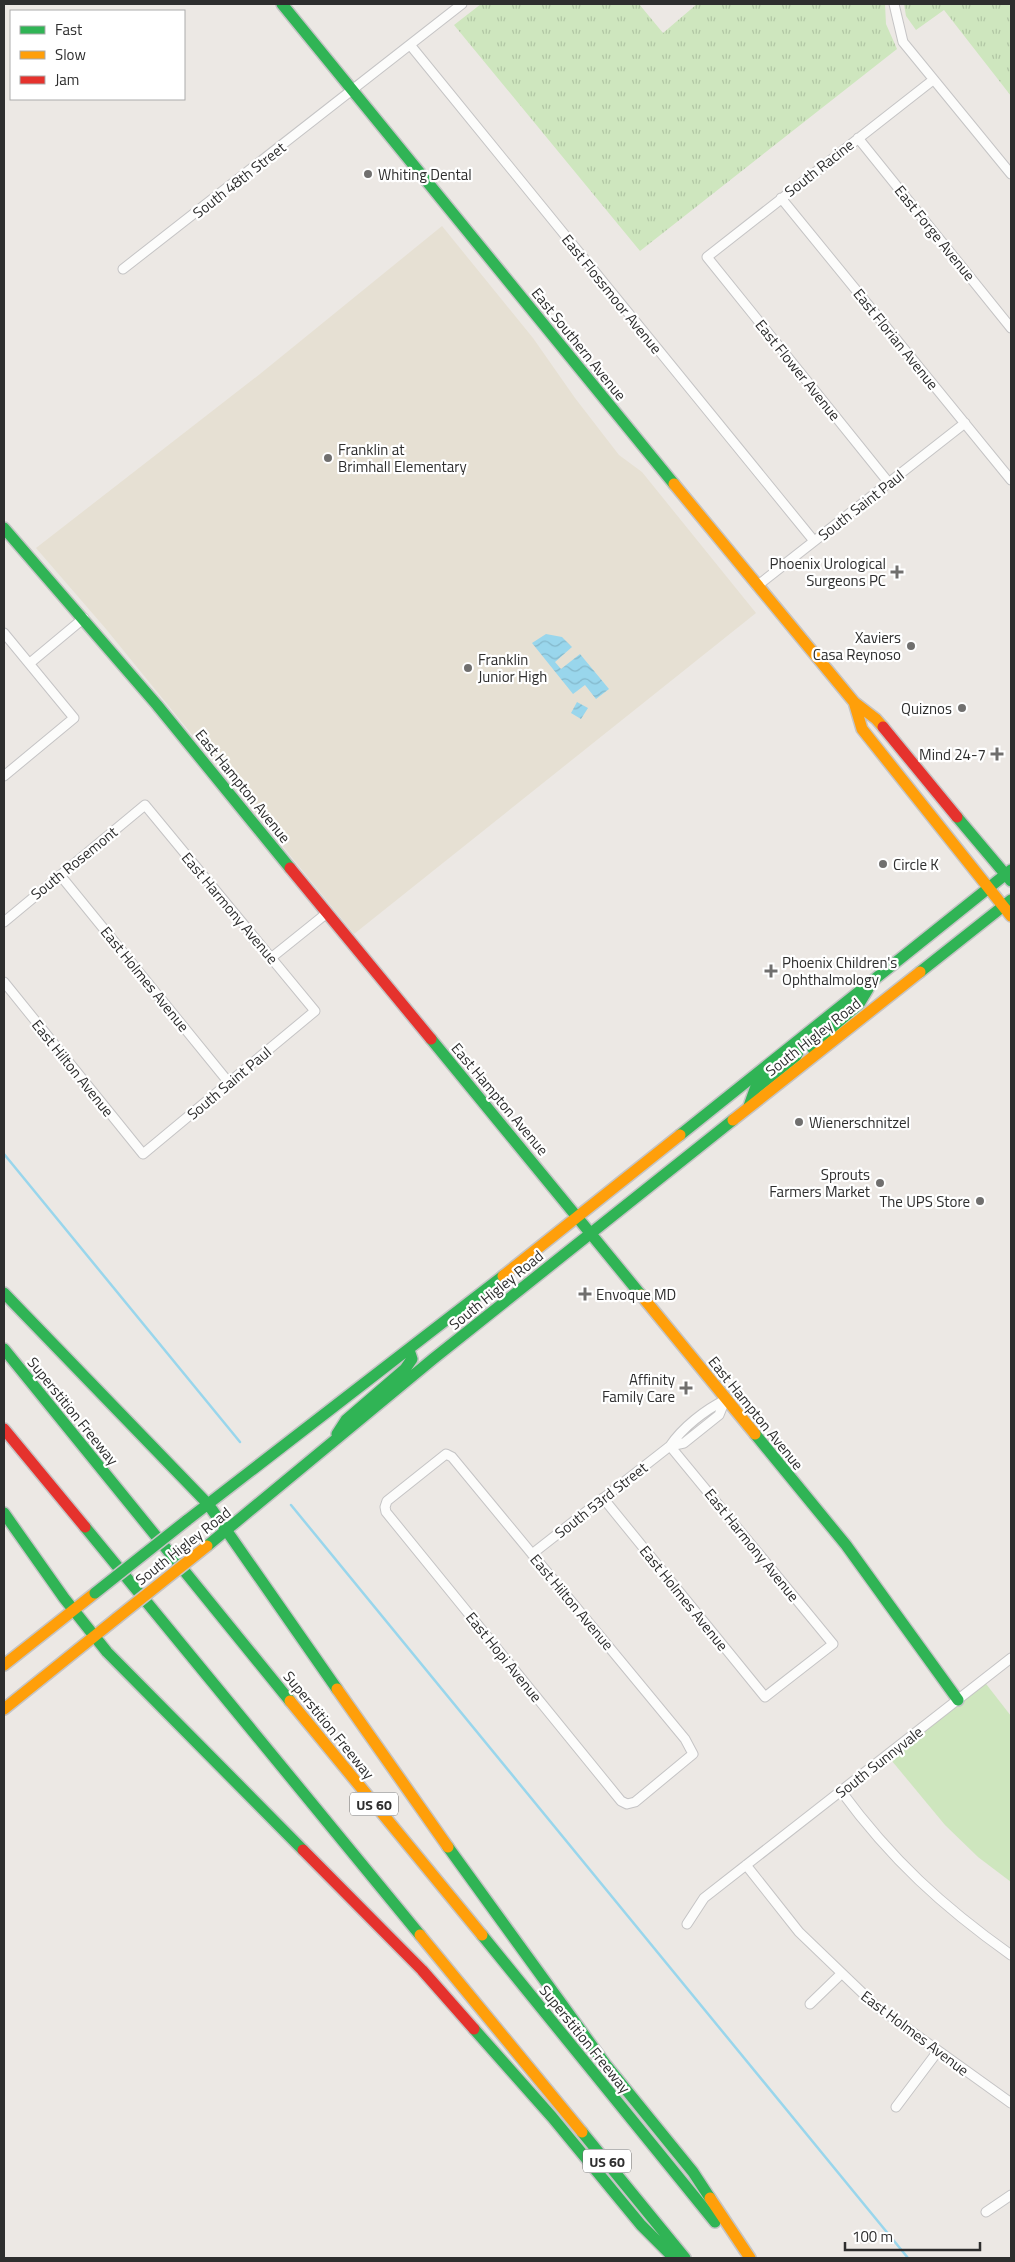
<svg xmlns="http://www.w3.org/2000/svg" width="1015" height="2262" font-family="'Titillium Web',sans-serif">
<defs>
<pattern id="grass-tufts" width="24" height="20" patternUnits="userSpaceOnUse" patternTransform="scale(1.25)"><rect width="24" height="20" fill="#cee6be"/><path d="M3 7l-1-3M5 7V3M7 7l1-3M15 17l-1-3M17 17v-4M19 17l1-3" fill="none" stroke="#b1c6a4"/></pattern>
<pattern id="water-waves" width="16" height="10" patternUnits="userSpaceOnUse" patternTransform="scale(1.25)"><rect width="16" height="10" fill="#99d6ec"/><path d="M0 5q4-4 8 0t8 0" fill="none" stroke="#84b8cb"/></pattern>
</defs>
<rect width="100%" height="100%" fill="#ece8e4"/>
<path fill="#e6e0d3" d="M442,226L533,338L575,398L619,455L642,472L756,613L354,934L106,629L36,548L260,374Z"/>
<path fill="url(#grass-tufts)" d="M481,4H639L663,33L697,4H885L886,24L897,49L640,251L454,25Z
M904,4H1011V96L944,10L916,30L906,16Z"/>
<path fill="#cee6be" d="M983,1680L1011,1716V1882L978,1857L945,1825L887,1755Z"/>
<path fill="url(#water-waves)" d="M546,634L562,637L572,647L555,662L561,669L580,654L609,689L596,699L585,685L573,694L532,643Z
M577,702L588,708L581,719L571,713Z"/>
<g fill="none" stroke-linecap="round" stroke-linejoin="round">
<path stroke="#99d6ec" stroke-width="2.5" d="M4,1154L240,1442
M291,1505L908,2258"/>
<defs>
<path id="street" d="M894,4L903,42L1011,174
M411,46L814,541
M858,138L1011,328
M781,198L1011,480
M123,269L462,4
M889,483L707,257L933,80
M757,586L965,423
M4,633L74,718L4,776
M30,663L84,618
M60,875L230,1084
M4,922L145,805L315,1011L143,1154L4,982
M271,958L327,913
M670,1446L684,1443L719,1415L725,1400
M446,1454L452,1457L685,1739L693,1754L635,1802L627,1804L621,1801L386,1512L385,1507L387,1501Z
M603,1498L765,1697L833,1644L670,1446
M532,1554L670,1446C683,1427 705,1410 725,1400
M841,1791C891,1859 942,1906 1011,1955
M746,1865L799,1932L876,2006L1011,2103
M687,1924L704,1898L1011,1658
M810,2004L841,1974
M896,2107L938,2051
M986,2212L1011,2195"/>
<path id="fast" d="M282,4L674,484
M4,528L157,705L290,868
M957,817L1011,881
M920,972L1011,900
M431,1039L641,1295
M816,1053L813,1049L816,1041L859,1004L868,989
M749,1106L755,1089L796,1056L798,1052L797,1043
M680,1135L1011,870
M4,1293L208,1504L337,1689
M4,1349L290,1701
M337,1434L346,1420L405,1369L412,1359L409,1350
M755,1434L846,1545L958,1700
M4,1513L64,1598L107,1652L303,1850
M186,1521L503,1276
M85,1527L420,1935
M207,1546L433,1359L733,1120
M448,1847L606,2065L693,2172L710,2198
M482,1935L715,2222
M474,2029L552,2117L641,2225L674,2258
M582,2132L685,2258"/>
<path id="slow" d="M674,484L854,702L876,719L883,727
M854,702L862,729L1011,916
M733,1120L920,972
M503,1276L680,1135
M641,1295L755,1434
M4,1665L95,1593
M337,1689L448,1847
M290,1701L482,1935
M4,1709L117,1618
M420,1935L582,2132
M710,2198L750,2258"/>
<path id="jam" d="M883,727L957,817
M290,868L431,1039
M4,1429L85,1527
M303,1850L422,1970L474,2029"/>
</defs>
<use href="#street" stroke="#c5c4c5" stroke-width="11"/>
<use href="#fast" stroke="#c5c4c5" stroke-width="14"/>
<use href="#slow" stroke="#c5c4c5" stroke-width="14"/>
<use href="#jam" stroke="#c5c4c5" stroke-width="14"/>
<use href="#street" stroke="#fcfcfb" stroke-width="9"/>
<use href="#fast" stroke="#30b455" stroke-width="11"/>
<use href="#slow" stroke="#ff9f0a" stroke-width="11"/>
<use href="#jam" stroke="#e5322d" stroke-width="11"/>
<defs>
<path id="fast-bridge" d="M95,1593L186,1521"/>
<path id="slow-bridge" d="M117,1618L207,1546"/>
</defs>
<use href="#fast-bridge" stroke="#c5c4c5" stroke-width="14" stroke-linecap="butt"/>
<use href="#slow-bridge" stroke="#c5c4c5" stroke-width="14" stroke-linecap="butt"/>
<use href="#fast-bridge" stroke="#30b455" stroke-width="11"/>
<use href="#slow-bridge" stroke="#ff9f0a" stroke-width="11"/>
</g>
<g fill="#706f6e" stroke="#fff" stroke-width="2">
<circle cx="368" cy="174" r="5"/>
<circle cx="328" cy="458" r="5"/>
<path d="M894.5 564.5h5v5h5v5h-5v5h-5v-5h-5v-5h5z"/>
<circle cx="911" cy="646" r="5"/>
<circle cx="468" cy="668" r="5"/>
<circle cx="962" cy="708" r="5"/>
<path d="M994.5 746.5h5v5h5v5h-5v5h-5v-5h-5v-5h5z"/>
<circle cx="883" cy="864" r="5"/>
<path d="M768.5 963.5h5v5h5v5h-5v5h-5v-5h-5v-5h5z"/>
<circle cx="799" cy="1122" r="5"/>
<circle cx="880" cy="1183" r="5"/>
<circle cx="980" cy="1201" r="5"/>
<path d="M582.5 1286.5h5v5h5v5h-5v5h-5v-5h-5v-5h5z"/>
<path d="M683.5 1380.5h5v5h5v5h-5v5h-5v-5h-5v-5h5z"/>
</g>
<g text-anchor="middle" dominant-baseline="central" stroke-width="4.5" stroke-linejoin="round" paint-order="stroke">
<g fill="#fff" stroke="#6d6d6d" stroke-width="1">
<rect x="350" y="1792.5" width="48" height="23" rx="4"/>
<rect x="583" y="2149.5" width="48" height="23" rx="4"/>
</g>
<g font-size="14" font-weight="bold" fill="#2e2e2e">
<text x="374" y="1804">US 60</text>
<text x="607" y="2161">US 60</text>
</g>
<g font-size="15" fill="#2e2e2e" stroke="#fff">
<text transform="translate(819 168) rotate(-38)">South Racine</text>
<text transform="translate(239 180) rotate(-38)">South 48th Street</text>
<text transform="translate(935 233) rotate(51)">East Forge Avenue</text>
<text transform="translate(612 294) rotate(51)">East Flossmoor Avenue</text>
<text transform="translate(896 339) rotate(51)">East Florian Avenue</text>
<text transform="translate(579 344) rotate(51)">East Southern Avenue</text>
<text transform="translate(798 370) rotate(51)">East Flower Avenue</text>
<text transform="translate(861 505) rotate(-38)">South Saint Paul</text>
<text transform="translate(243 786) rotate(51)">East Hampton Avenue</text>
<text transform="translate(74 863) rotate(-39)">South Rosemont</text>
<text transform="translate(230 908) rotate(50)">East Harmony Avenue</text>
<text transform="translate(145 979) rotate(51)">East Holmes Avenue</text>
<text transform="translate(813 1037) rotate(-38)">South Higley Road</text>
<text transform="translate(73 1068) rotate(51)">East Hilton Avenue</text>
<text transform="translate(229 1083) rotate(-40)">South Saint Paul</text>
<text transform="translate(500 1099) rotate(50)">East Hampton Avenue</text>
<text transform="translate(496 1290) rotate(-39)">South Higley Road</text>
<text transform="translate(73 1411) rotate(51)">Superstition Freeway</text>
<text transform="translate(756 1413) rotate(51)">East Hampton Avenue</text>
<text transform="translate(601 1500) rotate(-38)">South 53rd Street</text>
<text transform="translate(752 1545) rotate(51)">East Harmony Avenue</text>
<text transform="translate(183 1546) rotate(-38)">South Higley Road</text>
<text transform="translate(684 1598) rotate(51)">East Holmes Avenue</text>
<text transform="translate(572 1602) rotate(50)">East Hilton Avenue</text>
<text transform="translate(504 1657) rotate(51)">East Hopi Avenue</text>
<text transform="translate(329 1725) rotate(51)">Superstition Freeway</text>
<text transform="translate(879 1762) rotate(-38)">South Sunnyvale</text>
<text transform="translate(915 2033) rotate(37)">East Holmes Avenue</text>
<text transform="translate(585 2039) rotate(51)">Superstition Freeway</text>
</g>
<g font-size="15" fill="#2e2e2e" stroke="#fff" text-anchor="start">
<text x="378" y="174">Whiting Dental</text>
<text x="338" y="449">Franklin at<tspan x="338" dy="17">Brimhall Elementary</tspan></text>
<text x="886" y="563" text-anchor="end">Phoenix Urological<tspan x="886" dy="17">Surgeons PC</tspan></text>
<text x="901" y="637" text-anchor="end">Xaviers<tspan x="901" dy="17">Casa Reynoso</tspan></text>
<text x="478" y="659">Franklin<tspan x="478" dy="17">Junior High</tspan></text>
<text x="952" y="708" text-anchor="end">Quiznos</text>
<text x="986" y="754" text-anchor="end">Mind 24-7</text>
<text x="893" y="864">Circle K</text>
<text x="782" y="962">Phoenix Children's<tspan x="782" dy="17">Ophthalmology</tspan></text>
<text x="809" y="1122">Wienerschnitzel</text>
<text x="870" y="1174" text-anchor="end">Sprouts<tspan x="870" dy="17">Farmers Market</tspan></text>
<text x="970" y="1201" text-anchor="end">The UPS Store</text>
<text x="596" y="1294">Envoque MD</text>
<text x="675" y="1379" text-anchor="end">Affinity<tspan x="675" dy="17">Family Care</tspan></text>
</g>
</g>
<rect width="1015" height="2262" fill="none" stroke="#2e2e2e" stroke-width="10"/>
<rect x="10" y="10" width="175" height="90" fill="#ffffff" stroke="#ababab"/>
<rect x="20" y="26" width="25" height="8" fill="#30b455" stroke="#ababab"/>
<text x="55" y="35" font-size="15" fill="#2e2e2e">Fast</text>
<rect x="20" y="51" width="25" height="8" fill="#ff9f0a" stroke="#ababab"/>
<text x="55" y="60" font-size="15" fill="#2e2e2e">Slow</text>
<rect x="20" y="76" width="25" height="8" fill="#e5322d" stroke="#ababab"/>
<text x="55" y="85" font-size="15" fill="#2e2e2e">Jam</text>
<path d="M845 2242v8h135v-8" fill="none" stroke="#2e2e2e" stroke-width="2.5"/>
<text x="852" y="2242" font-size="15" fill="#2e2e2e" stroke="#ffffff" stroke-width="4" paint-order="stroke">100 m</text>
</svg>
